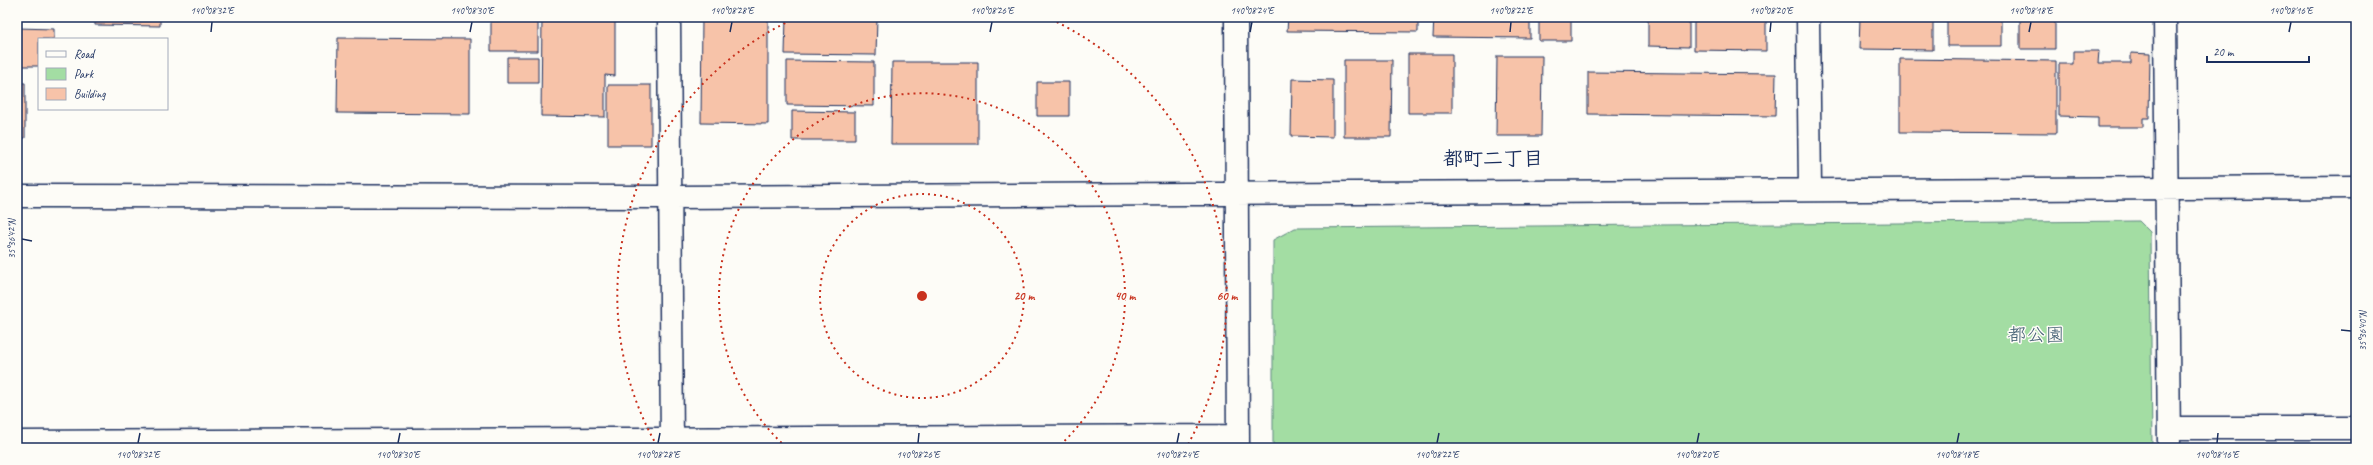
<svg xmlns="http://www.w3.org/2000/svg" width="2373" height="465" font-family="Caveat,'Klee One',sans-serif">
<rect width="100%" height="100%" fill="#fdfcf7"/>
<filter id="ink" filterUnits="userSpaceOnUse"><feTurbulence type="fractalNoise" baseFrequency=".025" numOctaves="2"/><feDisplacementMap in="SourceGraphic" scale="8" xChannelSelector="R" yChannelSelector="G"/><feConvolveMatrix kernelMatrix="1 2 1 2 8 2 1 2 1" color-interpolation-filters="sRGB"/></filter>
<g filter="url(#ink)">
<path fill="#a3dda3" stroke="#5f8680" d="M2139,221L2150,232L2152,448H1273V240L1295,228Z"/>
<path fill="#f7c3a9" stroke="#1b2f5e" d="M95,17H160V26L95,25Z
M542,17H615V76L605,75V117L541,116Z
M702,17H768V124L701,123Z
M786,17H877L876,55L785,54Z
M1288,17H1418V32L1287,31Z
M1434,17H1530V38L1433,37Z
M1539,17H1571V41H1539Z
M1648,17H1689V47L1648,46Z
M1694,17H1766V51L1694,50Z
M1860,17H1933V50L1859,49Z
M1947,17H2001V46H1947Z
M2020,17H2055V49H2020Z
M491,21L538,22V51H491Z
M17,28L54,29V39H39V66H17Z
M338,38L470,39V114L337,113Z
M2073,51H2099L2098,63H2131V53L2150,54L2149,118H2143V127H2098V117L2059,116V64H2073Z
M1408,54H1452V113H1408Z
M1497,56H1542L1541,136H1496Z
M507,57H538V83H507Z
M1900,59L2056,61V133L1900,132Z
M1344,60H1392L1391,137H1344Z
M787,61L874,62V106L787,105Z
M892,62H978V144H891Z
M1588,72L1776,74L1775,116L1588,114Z
M1292,79L1333,80V137L1291,136Z
M1037,82H1069V116H1037Z
M17,83H25V138H17Z
M608,85H651V145H608Z
M792,111L855,112V140H792Z"/>
<g fill="none" stroke-linecap="round" stroke-linejoin="round">
<defs>
<path id="minor" d="M669,17L672,448
M1236,17L1238,448
M1808,17L1810,189
M2165,17L2169,448
M17,196L671,197L2356,187
M2169,428H2356
M17,442L1238,436"/>
</defs>
<use href="#minor" stroke="#1b2f5e" stroke-width="25"/>
<use href="#minor" stroke="#fdfcf7" stroke-width="22"/>
</g>
</g>
<path fill="none" stroke="#1b2f5e" stroke-width="1.5" d="M211,32L212,22M470,32L472,22M730,32L732,22M990,32L992,22M1250,32L1252,22M1510,32L1511,22M1770,32L1771,22M2029,32L2031,22M2289,32L2291,22M22,239L32,241M2341,330L2351,331M138,443L140,433M398,443L400,433M658,443L660,433M918,443L919,433M1177,443L1179,433M1437,443L1439,433M1697,443L1699,433M1957,443L1959,433M2217,443L2218,433"/>
<g fill="none" stroke="#c8321e" stroke-width="2" stroke-dasharray="2 4">
<circle cx="922" cy="296" r="102"/>
<path d="M786 447A203 203 0 1 1 1058 447"/>
<path d="M657 446A305 305 0 0 1 798 17M1046 17A305 305 0 0 1 1187 446"/>
</g>
<g text-anchor="middle" dominant-baseline="central" stroke-width="3" stroke-linejoin="round" paint-order="stroke">
<g font-size="19" fill="#3d5a6f" stroke="#fdfcf7">
<text x="2036" y="335">都公園</text>
</g>
<g font-size="20" font-weight="bold" fill="#1b2f5e" stroke="#fdfcf7">
<text x="1493" y="158">都町二丁目</text>
</g>
</g>
<circle cx="922" cy="296" r="6" fill="#c8321e" stroke="#fdfcf7" stroke-width="2"/>
<g font-size="12" text-anchor="middle" font-weight="bold" fill="#c8321e" stroke="#fdfcf7" stroke-width="3" stroke-linejoin="round" paint-order="stroke">
<text x="1024" y="300">20 m</text>
<text x="1125" y="300">40 m</text>
<text x="1227" y="300">60 m</text>
</g>
<rect width="2373" height="465" fill="none" stroke="#fdfcf7" stroke-width="44"/>
<rect x="38" y="38" width="130" height="72" fill="#fdfcf7" stroke="#a3aaba"/>
<rect x="46" y="51" width="20" height="6" fill="#fdfcf7" stroke="#a3aaba"/>
<text x="74" y="58" font-size="12" fill="#1b2f5e">Road</text>
<rect x="46" y="68" width="20" height="12" fill="#a3dda3" stroke="#a3aaba"/>
<text x="74" y="78" font-size="12" fill="#1b2f5e">Park</text>
<rect x="46" y="88" width="20" height="12" fill="#f7c3a9" stroke="#a3aaba"/>
<text x="74" y="98" font-size="12" fill="#1b2f5e">Building</text>
<path d="M2207 56v6h102v-6" fill="none" stroke="#1b2f5e" stroke-width="2"/>
<text x="2213" y="56" font-size="12" fill="#1b2f5e" stroke="#fdfcf7" stroke-width="3" paint-order="stroke">20 m</text>
<rect x="22" y="22" width="2329" height="421" fill="none" stroke="#1b2f5e" stroke-width="1.5"/>
<g font-size="10" text-anchor="middle" fill="#1b2f5e">
<text x="212" y="14">140°08'32"E</text>
<text x="472" y="14">140°08'30"E</text>
<text x="732" y="14">140°08'28"E</text>
<text x="992" y="14">140°08'26"E</text>
<text x="1252" y="14">140°08'24"E</text>
<text x="1511" y="14">140°08'22"E</text>
<text x="1771" y="14">140°08'20"E</text>
<text x="2031" y="14">140°08'18"E</text>
<text x="2291" y="14">140°08'16"E</text>
<text transform="translate(11 239) rotate(-90)" y="4">35°36'42"N</text>
<text transform="translate(2362 331) rotate(-90)" y="4">35°36'40"N</text>
<text x="138" y="458">140°08'32"E</text>
<text x="398" y="458">140°08'30"E</text>
<text x="658" y="458">140°08'28"E</text>
<text x="918" y="458">140°08'26"E</text>
<text x="1177" y="458">140°08'24"E</text>
<text x="1437" y="458">140°08'22"E</text>
<text x="1697" y="458">140°08'20"E</text>
<text x="1957" y="458">140°08'18"E</text>
<text x="2217" y="458">140°08'16"E</text>
</g>
</svg>
